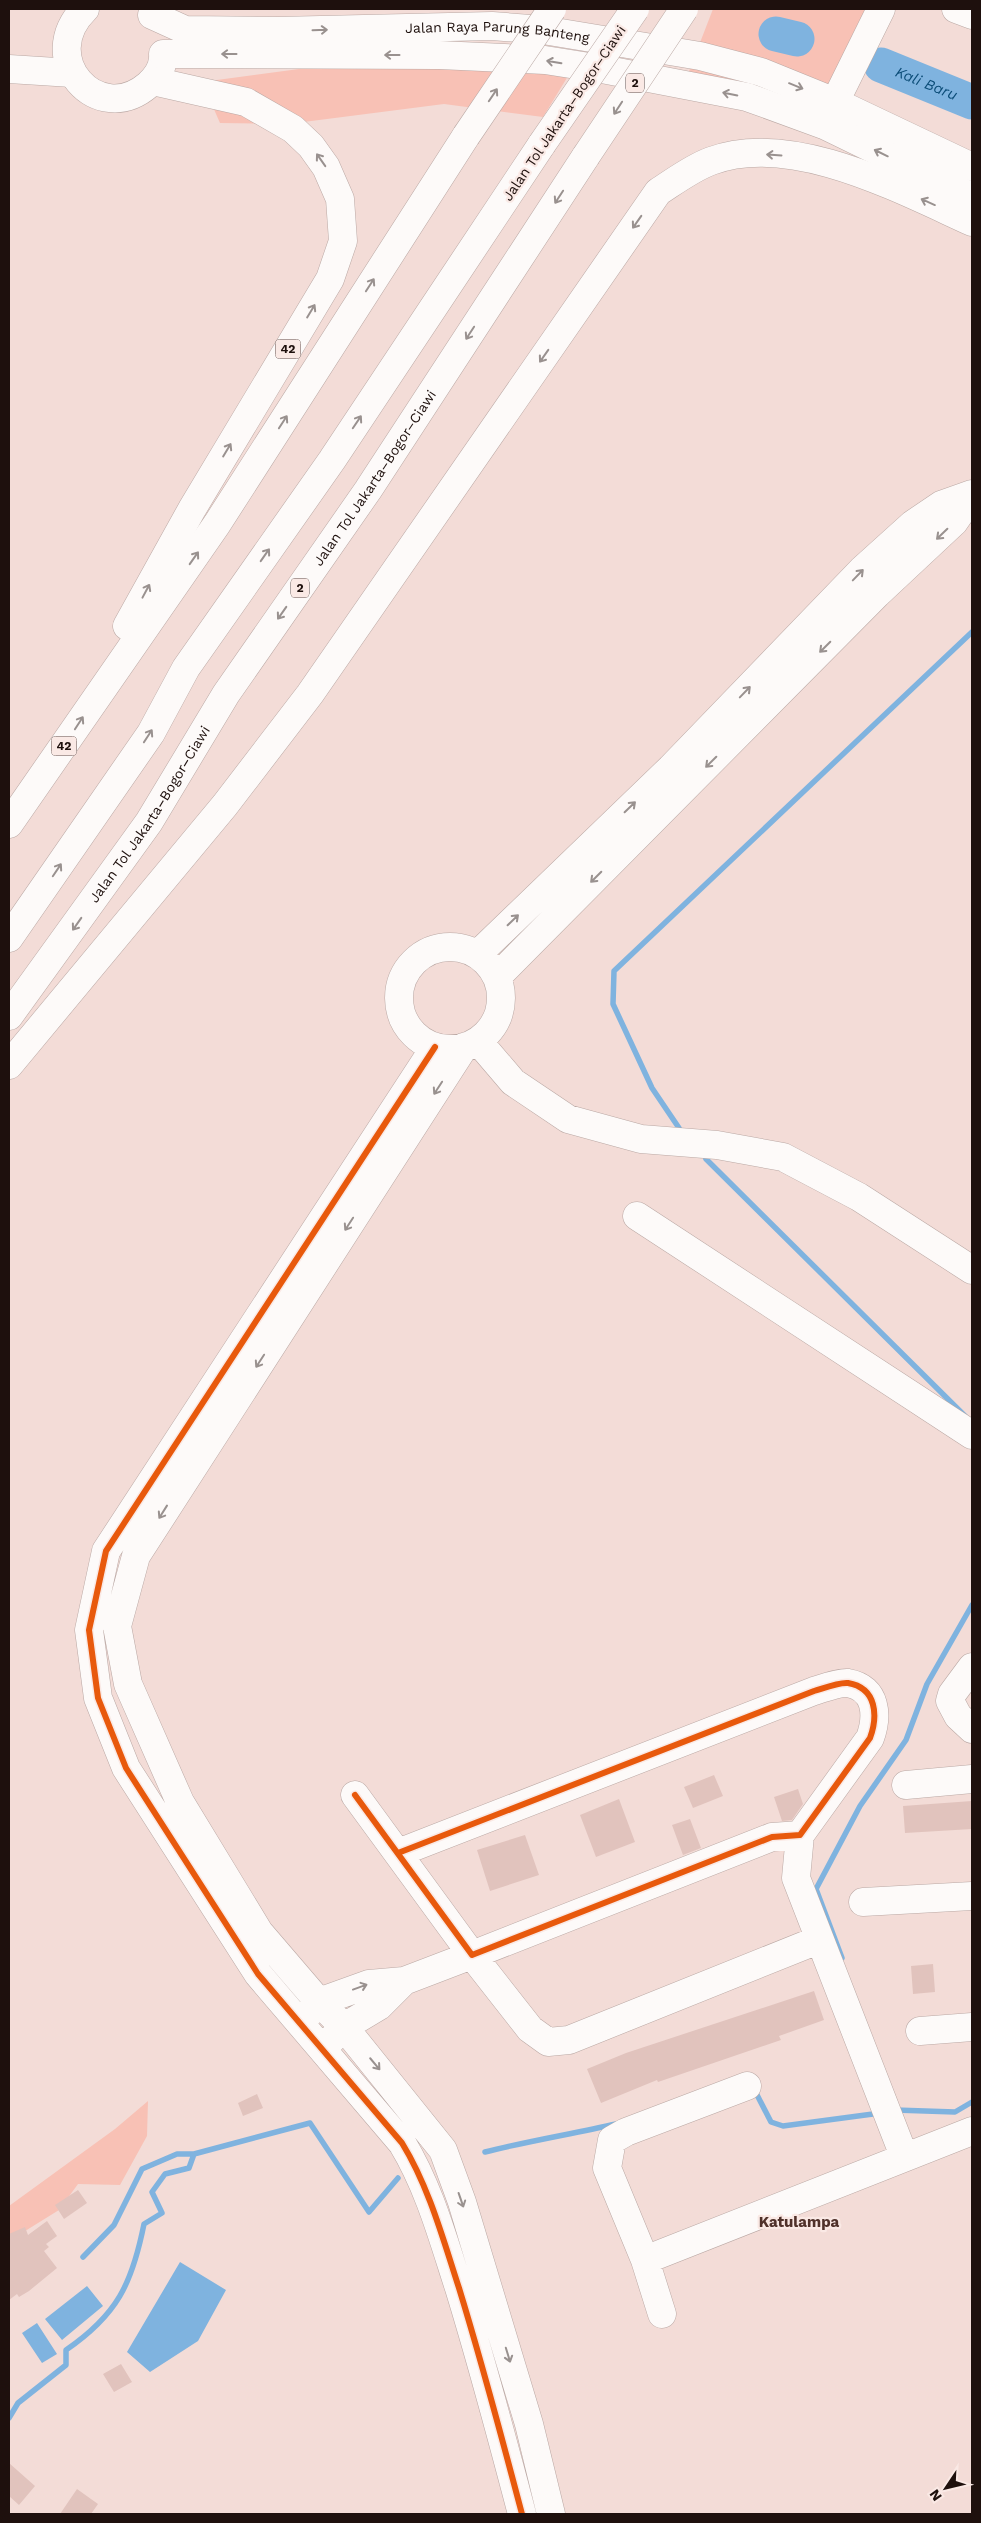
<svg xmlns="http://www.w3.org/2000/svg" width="981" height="2523" font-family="'Work Sans',sans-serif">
<rect width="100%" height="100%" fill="#f3dcd7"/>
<path fill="#f8c1b5" d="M713,9H881L835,102L684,84Z
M464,47L573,68L543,117L444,104L288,124L220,123L202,82Z
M148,2101L147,2136L120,2185L78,2184L59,2210L9,2241V2206L115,2129Z"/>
<path fill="#7fb3df" d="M180,2262L226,2290L198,2341L150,2372L127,2352Z
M87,2286L103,2306L62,2340L45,2319Z
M37,2323L57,2354L42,2363L22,2333Z"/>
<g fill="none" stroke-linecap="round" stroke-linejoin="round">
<path stroke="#7fb3df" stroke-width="5.5" d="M679,1128L652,1088L613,1004L614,971L972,632
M706,1159L965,1416
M842,1958L816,1889L860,1806L906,1740L927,1684L972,1605
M754,2089L771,2122L783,2126L873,2114
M895,2110L955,2112L972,2102
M485,2152C528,2141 572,2134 616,2124
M83,2257L114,2225L142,2169L177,2154H194L310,2123L369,2212L398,2178
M9,2418L18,2403L66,2365V2350C117,2315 132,2284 144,2224L162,2213L152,2192L165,2174L189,2168L194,2154"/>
<g stroke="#7fb3df" stroke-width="35">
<path d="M776,34L797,39"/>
<path id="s1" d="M881,65L972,102"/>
</g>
</g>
<path fill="#e1c3bd" d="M714,1775L723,1796L693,1808L684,1787Z
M798,1789L803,1804L792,1820L782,1821L774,1797Z
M619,1799L635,1842L596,1857L580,1815Z
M972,1801V1829L905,1833L903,1806Z
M690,1819L701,1848L683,1855L672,1825Z
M525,1835L539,1875L490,1891L477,1850Z
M933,1964L935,1992L913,1994L911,1966Z
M814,1991L824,2020L779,2036L781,2040L658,2082L657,2080L601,2103L587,2069L626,2053Z
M257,2094L263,2108L243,2116L238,2103Z
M78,2190L87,2203L64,2219L55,2205Z
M47,2221L57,2236L46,2244L49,2247L44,2251L57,2268L29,2291L19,2297L17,2294L9,2300V2234L25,2227L28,2235Z
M121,2364L132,2382L114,2392L103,2374Z
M9,2463L35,2486L19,2505L9,2496Z
M77,2489L98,2504L91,2514H60Z"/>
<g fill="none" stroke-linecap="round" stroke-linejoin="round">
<defs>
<path id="minor" d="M956,9L972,15
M9,69L72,73
M835,102L881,9
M399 998a51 51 0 1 1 102 0a51 51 0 1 1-102 0Z
M478,954L671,768L862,570L913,524L941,505L972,494
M497,977L877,594L954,522L972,496
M478,1041L513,1082L568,1119L641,1139L717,1145L783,1157L859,1197L972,1270
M435,1047L106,1551L89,1630L98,1698L126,1768L258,1974L402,2143C429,2187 443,2239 459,2288C482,2363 502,2438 522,2514
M464,1047L136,1556L117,1626L128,1684L180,1802L259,1932L319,2002L344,2027L443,2150L462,2202L529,2424L551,2514
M637,1216L972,1435
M972,1667L952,1694L950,1701L958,1716L972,1729
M906,1785L972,1779
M355,1795L472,1955L772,1837L800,1835L870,1738C878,1716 877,1688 848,1683C839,1682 824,1688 814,1691L398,1853
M800,1835L796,1878L904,2156
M863,1902L972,1896
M309,2013L319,2002L369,1984L404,1981L472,1955L530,2029L548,2042L569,2040L818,1940
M920,2031L972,2027
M331,2040L344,2027L379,2006L404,1981
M645,2260L972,2131
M662,2314L645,2260L607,2168L612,2140L626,2132L747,2086"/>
<g id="major">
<path d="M85,9C35,58 98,128 148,85C155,79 162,69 163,59"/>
<path id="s2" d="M152,15L185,30L278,31L492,26L543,30L700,56L761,72L835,102L972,167"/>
<path d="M163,54L439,55L545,60L602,69L747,97L824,125L972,197"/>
</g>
<g id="highway">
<path d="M127,626L192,509L330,279L343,241L340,199L326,167L311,146L293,129L246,102L153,81"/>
<path d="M9,824L217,524L466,136"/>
<path d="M9,938L151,733L186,668L332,460L542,144"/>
<path id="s3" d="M9,1016L149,822L226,694L368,490L586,156"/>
<path d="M9,1065L225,805L310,694L658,192C675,181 692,168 711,161C791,131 899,189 972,222"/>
</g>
</defs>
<use href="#minor" stroke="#baa8a4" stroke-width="29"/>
<use href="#major" stroke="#baa8a4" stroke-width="29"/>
<use href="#highway" stroke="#baa8a4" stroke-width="29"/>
<use href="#minor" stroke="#fdfaf9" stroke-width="28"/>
<use href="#major" stroke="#fdfaf9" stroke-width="28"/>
<use href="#highway" stroke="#fdfaf9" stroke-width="28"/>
<defs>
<path id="highway-bridge" d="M466,136L552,9
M542,144L635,9
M586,156L684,9"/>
</defs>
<use href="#highway-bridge" stroke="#baa8a4" stroke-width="29" stroke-linecap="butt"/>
<use href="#highway-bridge" stroke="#fdfaf9" stroke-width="28"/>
<defs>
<path id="cycleway" d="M435,1047L106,1551L89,1630L98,1698L126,1768L258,1974L402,2143C429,2187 443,2239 459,2288C482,2363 502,2438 522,2514
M355,1795L472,1955L772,1837L800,1835L870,1738C878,1716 877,1688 848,1683C839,1682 824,1688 814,1691L398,1853"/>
</defs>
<use href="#cycleway" stroke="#fae9e5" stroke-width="9"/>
<use href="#cycleway" stroke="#e8590c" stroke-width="6"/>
</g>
<defs><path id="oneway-shaft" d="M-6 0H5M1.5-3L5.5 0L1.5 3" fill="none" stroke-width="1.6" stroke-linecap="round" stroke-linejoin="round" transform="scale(1.25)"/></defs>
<g stroke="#99918f">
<use href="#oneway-shaft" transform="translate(320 30) rotate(-2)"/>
<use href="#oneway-shaft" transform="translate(229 54) rotate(-180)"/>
<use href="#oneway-shaft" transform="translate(392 55) rotate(-180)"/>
<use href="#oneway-shaft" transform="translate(554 62) rotate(-171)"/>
<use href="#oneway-shaft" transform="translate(796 86) rotate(22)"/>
<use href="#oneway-shaft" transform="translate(730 94) rotate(-169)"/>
<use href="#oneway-shaft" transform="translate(493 95) rotate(-56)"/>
<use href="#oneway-shaft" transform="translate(618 108) rotate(123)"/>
<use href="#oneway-shaft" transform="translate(881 153) rotate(-154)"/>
<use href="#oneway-shaft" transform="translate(774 155) rotate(-176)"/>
<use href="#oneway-shaft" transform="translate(321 160) rotate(-125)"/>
<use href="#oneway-shaft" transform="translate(559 197) rotate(123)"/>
<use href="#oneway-shaft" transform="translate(928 202) rotate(-156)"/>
<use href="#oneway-shaft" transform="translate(637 222) rotate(125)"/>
<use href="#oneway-shaft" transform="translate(370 285) rotate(-57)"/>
<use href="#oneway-shaft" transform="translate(311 311) rotate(-59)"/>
<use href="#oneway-shaft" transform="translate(470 333) rotate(123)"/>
<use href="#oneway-shaft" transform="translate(544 356) rotate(125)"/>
<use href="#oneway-shaft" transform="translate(283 422) rotate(-57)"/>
<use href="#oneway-shaft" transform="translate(357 422) rotate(-56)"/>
<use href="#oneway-shaft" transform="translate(227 450) rotate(-59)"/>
<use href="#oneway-shaft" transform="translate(942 534) rotate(136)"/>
<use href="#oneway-shaft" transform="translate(265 555) rotate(-55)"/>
<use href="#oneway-shaft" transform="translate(194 558) rotate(-55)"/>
<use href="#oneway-shaft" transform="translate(858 575) rotate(-46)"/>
<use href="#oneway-shaft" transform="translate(146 591) rotate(-62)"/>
<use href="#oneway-shaft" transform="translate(282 613) rotate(125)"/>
<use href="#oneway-shaft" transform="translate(825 647) rotate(135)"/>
<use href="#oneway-shaft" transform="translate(745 692) rotate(-46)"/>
<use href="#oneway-shaft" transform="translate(79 723) rotate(-57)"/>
<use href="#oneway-shaft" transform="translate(148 736) rotate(-57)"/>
<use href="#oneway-shaft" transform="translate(711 762) rotate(135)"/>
<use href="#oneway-shaft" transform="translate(630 807) rotate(-44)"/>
<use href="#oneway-shaft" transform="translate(57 870) rotate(-56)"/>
<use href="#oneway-shaft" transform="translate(596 877) rotate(135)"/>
<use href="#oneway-shaft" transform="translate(513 920) rotate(-44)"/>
<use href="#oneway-shaft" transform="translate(77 924) rotate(125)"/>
<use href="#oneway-shaft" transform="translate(438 1088) rotate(123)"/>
<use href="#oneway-shaft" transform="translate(349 1224) rotate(123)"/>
<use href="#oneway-shaft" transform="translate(260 1361) rotate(123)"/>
<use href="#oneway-shaft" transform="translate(163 1512) rotate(122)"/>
<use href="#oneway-shaft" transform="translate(360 1987) rotate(-20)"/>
<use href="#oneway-shaft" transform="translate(375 2064) rotate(50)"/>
<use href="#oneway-shaft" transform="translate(461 2200) rotate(71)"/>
<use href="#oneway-shaft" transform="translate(508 2355) rotate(73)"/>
</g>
<g text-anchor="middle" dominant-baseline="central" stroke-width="4.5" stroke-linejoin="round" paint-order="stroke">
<g fill="#fae9e5" stroke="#60514e" stroke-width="1">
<rect x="626" y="73.5" width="18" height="19" rx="4"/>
<rect x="275.5" y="339.5" width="25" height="19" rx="4"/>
<rect x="291" y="578.5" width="18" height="19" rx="4"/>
<rect x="51.5" y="736.5" width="25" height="19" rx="4"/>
</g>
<g font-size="12" font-weight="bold" fill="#1e100d">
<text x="635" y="83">2</text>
<text x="288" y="349">42</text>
<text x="300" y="588">2</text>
<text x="64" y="746">42</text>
</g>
<g font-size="14" fill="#1e100d" stroke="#fae9e5">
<text stroke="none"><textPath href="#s2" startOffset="349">Jalan Raya Parung Banteng</textPath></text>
<text transform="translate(564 113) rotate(-56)">Jalan Tol Jakarta–Bogor–Ciawi</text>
<text stroke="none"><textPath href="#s3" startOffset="651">Jalan Tol Jakarta–Bogor–Ciawi</textPath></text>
<text stroke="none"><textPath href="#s3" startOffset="246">Jalan Tol Jakarta–Bogor–Ciawi</textPath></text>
</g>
<g font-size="15" font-style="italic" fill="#0c4d78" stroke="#fae9e5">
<text stroke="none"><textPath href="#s1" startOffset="49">Kali Baru</textPath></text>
</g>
<g font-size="15" font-weight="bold" fill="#50312a" stroke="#fae9e5">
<text x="799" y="2222">Katulampa</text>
</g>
</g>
<rect width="981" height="2523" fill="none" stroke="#1e100d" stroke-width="20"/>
<g transform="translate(946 2488) rotate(235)" stroke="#fae9e5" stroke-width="4" paint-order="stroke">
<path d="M0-4L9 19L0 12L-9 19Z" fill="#1e100d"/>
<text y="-8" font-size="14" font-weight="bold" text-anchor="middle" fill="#1e100d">N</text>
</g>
</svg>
